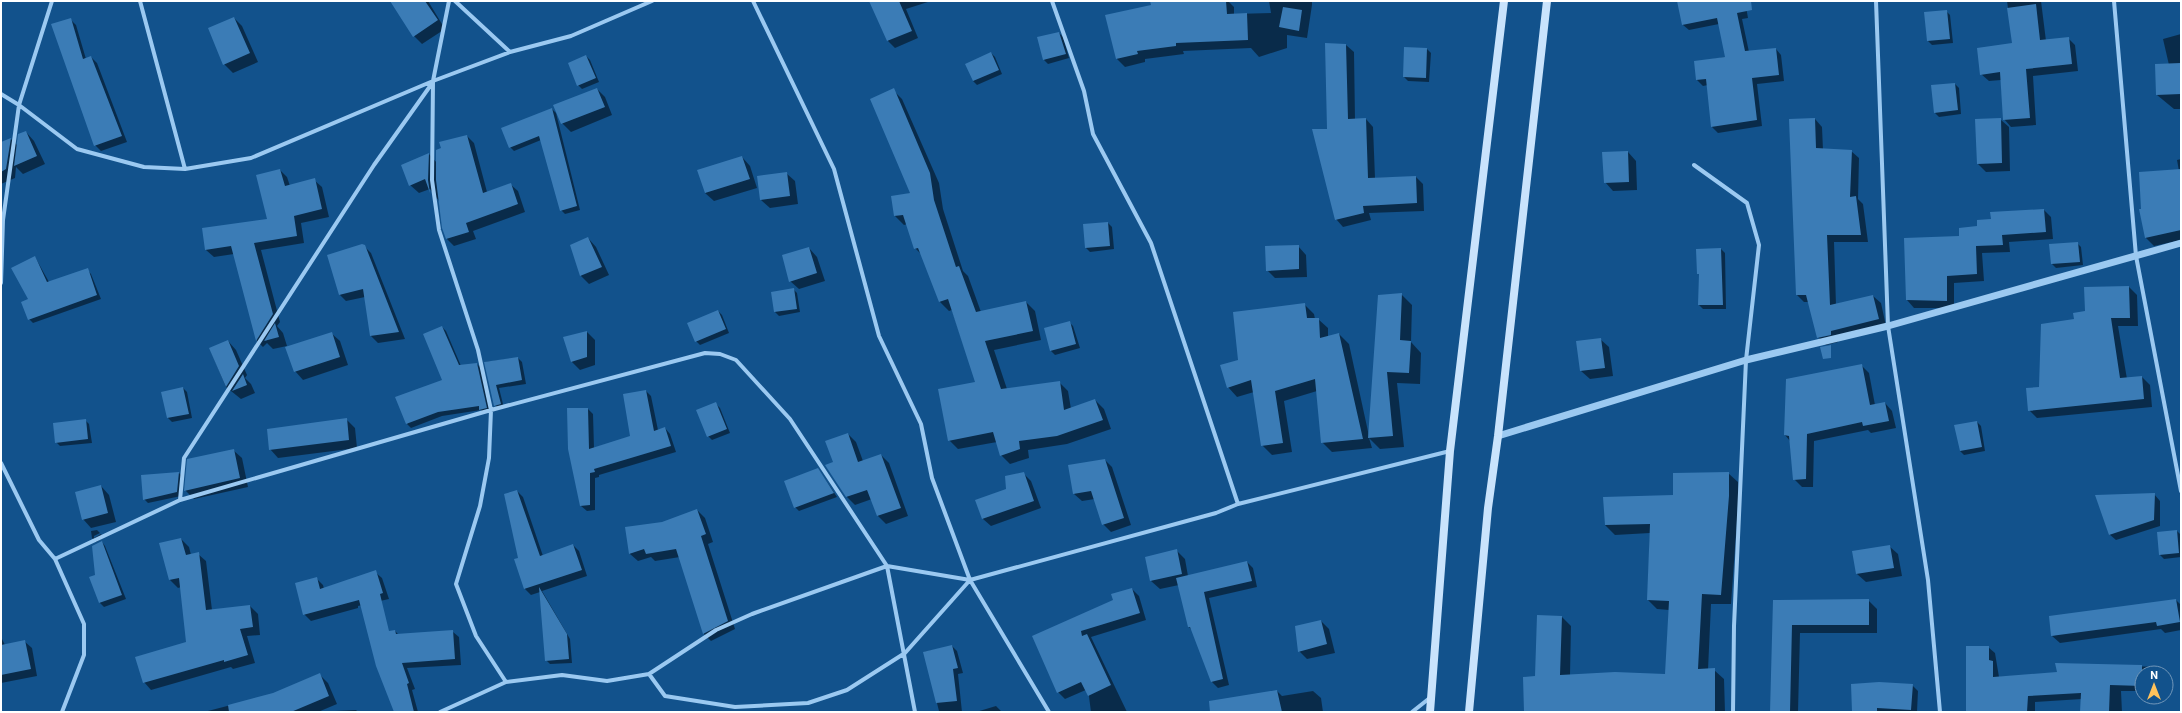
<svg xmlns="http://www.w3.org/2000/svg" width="2182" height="713" font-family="Roboto,sans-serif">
<rect width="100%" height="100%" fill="#12528c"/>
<path fill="#0007" d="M406,1H428L445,29L422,44L414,36Z
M871,1H931L906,9L918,38L895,48L888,41Z
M1152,1H1228L1234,7V14L1271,13L1269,1H1312V5L1307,38L1287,35V48L1259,57L1251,48L1183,51L1184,54L1145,59V62L1125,67L1117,59L1107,16L1152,6Z
M1678,1H1745L1748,18L1742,19L1749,52L1776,49L1781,55L1784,81L1757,84L1762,126L1718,133L1712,127L1708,85L1703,86L1697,80L1695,62L1726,57L1719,24L1689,30L1683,25Z
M2007,1H2041L2046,41L2068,38L2075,45L2078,71L2033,76L2036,125L2011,127L2004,119L2001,80L1989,81L1981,74L2013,44Z
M1946,11L1950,15L1953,43L1932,45L1928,41Z
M234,18L242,26L258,62L233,73L224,64Z
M70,19L76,25L86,59L91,57L97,63L127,142L101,151L95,145Z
M1059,33L1063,37L1069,58L1048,64L1044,60Z
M2181,34V109H2174L2157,95L2169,65L2163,39Z
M1346,45L1354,52L1355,120L1366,119L1373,127L1375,178L1416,177L1423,184L1424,211L1369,213L1371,220L1343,227L1336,219L1329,130Z
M1427,49L1431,53L1429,82L1408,81L1404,77Z
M991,53L995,57L1002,74L977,85L973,81Z
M586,56L590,60L599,82L582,89L578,85Z
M1955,84L1959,88L1961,114L1939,117L1935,113Z
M597,89L605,97L612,115L571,132L562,123Z
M893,90L902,99L939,183L943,209L963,271L968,276L981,312L1026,302L1035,311L1041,340L994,350L1007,389L1059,382L1068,391L1071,409L1095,400L1104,409L1111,429L1067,444L1028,450L1029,458L1010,464L1001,455L997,442L958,449L949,440L976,382L952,310L949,311L940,302L922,255L915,248L907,224L904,225L895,216L892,197L912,193Z
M552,109L556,113L580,210L565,214L561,210L541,140L514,151L510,147Z
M1815,119L1822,127L1823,150L1851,151L1859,158L1858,199L1863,204L1868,242H1834L1836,305L1873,296L1881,303L1886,326L1838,338V342L1826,345L1818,337L1809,302H1804L1797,295Z
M2000,119L2009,127L2010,171L1986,172L1978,164Z
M26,132L34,141L45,164L23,174L16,167L15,178L1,184V143L11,139L18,146Z
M467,136L474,143L487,192L510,184L518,191L525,212L473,231L476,239L454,246L447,239L443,228L439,201L430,189L419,193L410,185L429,154L437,163Z
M1628,152L1636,161L1637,190L1613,191L1605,182Z
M742,157L750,166L757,188L714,201L705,193Z
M2181,159V240L2154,246L2146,238L2142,210L2179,171L2177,160Z
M280,170L287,177L290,186L314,180L322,187L329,217L301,223L304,243L261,250L280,322L277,326L283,333L287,346L273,349L267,343L263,347L257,341L234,254L214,257L206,250L203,229L269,220Z
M786,173L795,181L798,204L770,208L761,200Z
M2044,210L2051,217L2053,239L2009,242L2010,252L1982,253L1984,281L1954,283V308H1914L1907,300L1905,239L1960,237L1992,220Z
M1108,223L1112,227L1114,249L1090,252L1086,248Z
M588,238L596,247L609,275L589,284L581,276Z
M2077,243L2081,247L2083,265L2056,268L2052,264Z
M364,246L371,253L405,339L378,343L371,336L365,297L346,301L340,295Z
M1298,246L1306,255L1307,277L1275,278L1267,270Z
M809,248L817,257L825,281L799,289L790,281Z
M1721,249L1725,253L1726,309H1703L1699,305L1700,275L1697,250Z
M35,257L49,282L87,270L91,274L101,299L33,323L29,319Z
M2129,287L2137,295L2138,326H2118L2127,379L2142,377L2150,385L2152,407L2037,418L2029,410L2075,320Z
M793,289L797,293L800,312L779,316L775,312Z
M1401,294L1412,305L1411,342L1421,353L1420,384L1397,383L1404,447L1380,449L1369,438L1372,448L1332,452L1322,442L1317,391L1284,401L1292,452L1272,455L1262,445L1254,392L1237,397L1228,387L1239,361L1305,305L1314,314L1315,319H1318L1328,328V337L1339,334L1349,344L1369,436Z
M718,311L722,315L729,333L700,345L696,341Z
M1069,322L1073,326L1080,348L1055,355L1051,351L1045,329Z
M442,327L446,331L461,366L477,364L481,368L490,411L484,413L481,410L442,416L411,428L407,424L443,380Z
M587,332L595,340V365L580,370L571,361Z
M331,333L340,341L348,365L303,380L295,371Z
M1600,339L1609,347L1613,376L1590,379L1581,371Z
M228,341L236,350L247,375L245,378L251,384L255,393L241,399L226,387L210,349Z
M518,358L522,362L526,384L499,388L504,408L499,409L495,405L485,362Z
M1861,365L1869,373L1875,405L1885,403L1892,411L1896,428L1871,433L1868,430L1814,441L1813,487H1802L1794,479L1790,441L1785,435Z
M183,388L187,392L192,418L172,422L168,418L163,393Z
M646,391L651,396L658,430L665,428L670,434L676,452L599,475V477L595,478V510L587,511L581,506L569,448L588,409L593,414L594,448L631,437Z
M716,404L720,408L730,433L712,440L708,436Z
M346,419L355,428L357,448L278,458L270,449Z
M85,420L89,424L92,443L60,446L56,442Z
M1977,422L1981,426L1985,451L1964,455L1960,451Z
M848,434L856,442L863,461L881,455L889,463L908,516L886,524L878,516L872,499L855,505L847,497L834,463Z
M233,450L242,458L248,487L194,499L185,490Z
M1105,460L1112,467L1131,525L1111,532L1103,524L1095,499L1082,501L1074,494Z
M818,469L837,497L799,511L795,507Z
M179,473L183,477L181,496L148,503L144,499Z
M1728,473L1738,482V506L1731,604H1711L1708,670H1714L1724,679L1725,712H1525L1536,677L1562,617L1571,626L1570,675H1666L1669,610L1657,609L1648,600L1650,533L1615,535L1605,525Z
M1024,474L1031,481L1041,508L991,526L983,519L976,501L1008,489Z
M101,486L109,495L116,522L91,528L83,519Z
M517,491L523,497L543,556L573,545L579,551L587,576L542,591L570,639L572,663L550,664L546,660L540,592L531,595L525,589Z
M2154,494L2160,501V526L2116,540L2109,534Z
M697,510L705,518L713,542L708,544L735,629L711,641L704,634L680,557L655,561L651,557L638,561L630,554L626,528L663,523Z
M97,530L100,533L94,536V538L101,534L103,538L96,542L92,538L91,531Z
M2177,531L2181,535V557L2164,559L2160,555Z
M181,539L189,547L191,555L198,554L206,561L212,610L250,606L258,614L260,635L247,636L255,663L233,669L231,667L151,690L144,682L188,643L181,587L178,588L170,580Z
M102,542L105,546L126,599L104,607L100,603L90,578L96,576Z
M1889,546L1898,554L1902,576L1866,582L1857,574L1853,552Z
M1176,550L1185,559L1188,576L1247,562L1253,568L1257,587L1209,598L1229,685L1218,688L1212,682L1193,631L1189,627L1179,585L1160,589L1151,581Z
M375,572L382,578L389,599L358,606V608L311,621L304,614L316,578L323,585L324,589Z
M1132,589L1139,596L1146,620L1091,637L1127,712H1091L1088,689L1065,699L1058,692L1033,637L1114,601Z
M1868,600L1877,609V633H1800L1798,712H1771L1774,601Z
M2176,600L2181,605V630L2165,633L2161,629L2060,643L2052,636Z
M1321,621L1329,629L1335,653L1307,659L1299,651Z
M395,631L399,635L453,632L459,637L461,665L407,668L415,689L412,690L418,712H395Z
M1,637L5,645L24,641L32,648L37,676L1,683Z
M952,646L957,651L963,673L958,674L962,712H933L939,711L924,652Z
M1988,647L1995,653L1999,677L2058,673L2056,664L2161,667L2168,673L2167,692L2166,673H2142V691H2121L2122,712H2081L2082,699L2035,702V712H1966Z
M319,674L328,683L337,704L318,712H204L273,694Z
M1912,685L1918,691L1917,712H1853Z
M1277,691L1282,696L1313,691L1321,698L1323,712H1238Z
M996,706L1002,712H976Z
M356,710L358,712H335V711Z"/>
<path fill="#3b7cb6" d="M390,1H425L438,20L413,37Z
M869,1H899L912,31L887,41Z
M1150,1H1226L1227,14L1247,13L1248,40L1176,43V46L1137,51L1138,54L1116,59L1105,15L1151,5Z
M1677,1H1751L1752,10L1737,13L1745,51L1776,48L1779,75L1752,78L1757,120L1711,127L1706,79L1696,80L1694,61L1725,57L1717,18L1682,25Z
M2036,4L2040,40L2069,37L2072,64L2026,69L2030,118L2003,120L2000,72L1980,75L1977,48L2012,43L2007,8Z
M1283,7L1302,10L1299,31L1279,27Z
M1947,10L1950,39L1927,41L1924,12Z
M234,17L250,53L223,65L208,28Z
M71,18L83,59L91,56L122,136L94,146L51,24Z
M1059,32L1066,54L1043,60L1037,37Z
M1325,43L1346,44L1348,119L1366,118L1368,178L1416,176L1417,203L1363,206L1364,213L1335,220L1312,129H1327Z
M1404,47L1427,48L1426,78L1403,77Z
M991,52L999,70L973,81L965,64Z
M586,55L596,78L577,86L568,63Z
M2181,63V94L2156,95L2155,64Z
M1955,83L1958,110L1934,113L1931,85Z
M597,88L605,107L561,124L553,105Z
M894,88L930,173L934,200L956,267L959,266L976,312L1026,301L1033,331L985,341L1001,389L1060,381L1064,410L1095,399L1103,420L1057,436L1019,441L1020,449L1000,456L993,432L948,441L938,389L975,382L948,299L939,302L918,248L914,249L903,215L894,216L891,196L910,193L870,99Z
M552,108L577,206L560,211L539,136L509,148L501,128Z
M1815,118L1816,148L1852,150L1850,197L1856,196L1861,235H1827L1830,305L1873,295L1879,319L1831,331V335L1817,338L1806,295H1796L1789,119Z
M2001,118L2002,163L1977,164L1975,119Z
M26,131L37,156L14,166L18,134Z
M467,135L483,193L511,183L518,204L466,223L469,232L446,239L442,228L436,180V150L441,148L439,142Z
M11,138L6,169L1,172V142Z
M1628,151L1629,182L1604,183L1602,152Z
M429,153L428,180L430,193L425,179L409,186L401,165Z
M742,156L750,179L705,193L697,170Z
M280,169L285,186L315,178L322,209L294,216L297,236L254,243L273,314L256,341L231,246L205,250L202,228L267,219L256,175Z
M2181,169V230L2145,238L2139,209H2141L2139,172Z
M787,172L790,196L760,200L757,176Z
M2044,209L2046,232L2002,235L2003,245L1976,246L1977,274L1947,276V301L1906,300L1904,238L1959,236V228L1977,226V220L1991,219L1990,212Z
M1108,222L1110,246L1085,248L1083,224Z
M588,237L602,267L580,276L570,245Z
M2078,242L2080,262L2051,264L2049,244Z
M362,244L365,245L399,332L370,336L363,289L339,295L327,255Z
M1299,245V269L1266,271L1265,246Z
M809,247L817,273L789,282L782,255Z
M1721,248L1723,305H1698L1699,274H1697L1696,249Z
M35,256L47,282L88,268L97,295L28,320L21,302L28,299L11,268Z
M2129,286L2130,318H2111L2120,378L2142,376L2144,399L2028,411L2026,388L2039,387L2041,324L2074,319L2073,313L2085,311L2084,287Z
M794,288L797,309L774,312L771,292Z
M1402,293L1400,340L1411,341L1409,373L1387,372L1393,436L1368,438L1378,295Z
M1305,303L1307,318H1319L1320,338L1339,333L1363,439L1321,443L1315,379L1275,391L1283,443L1261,446L1251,380L1227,388L1220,365L1238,360L1233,312Z
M718,310L726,329L695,342L687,323Z
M1070,321L1076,344L1050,351L1044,328Z
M275,323L279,337L264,341Z
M442,326L459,365L477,363L487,408L479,410V406L438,412L406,424L395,397L442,380L423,334Z
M587,331V357L571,362L563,337Z
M332,332L340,357L294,372L285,347Z
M1601,338L1605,368L1580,371L1576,341Z
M228,340L239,366L226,387L209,348Z
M1831,345V358L1823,359L1820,347Z
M518,357L522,380L496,385L501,404L494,406L484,362Z
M1862,364L1870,405L1885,402L1889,421L1863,426L1862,422L1807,434L1806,479L1793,480L1789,436L1784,435L1786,379Z
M243,374L247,385L232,391Z
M183,387L189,414L167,418L161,392Z
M646,390L654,431L665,427L671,446L594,469L595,472L590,473V505L580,506L568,449L567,408H588L589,449L630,436L623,394Z
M716,402L727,429L707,437L696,410Z
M347,418L349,440L269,450L267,429Z
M86,419L88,439L55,443L53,423Z
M1977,421L1982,447L1960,451L1954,425Z
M848,433L858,462L881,454L901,508L877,516L867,490L846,497L825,465L833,462L825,441Z
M234,449L240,478L184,491L187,459Z
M1105,459L1124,518L1102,525L1091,491L1073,494L1068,465Z
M818,468L834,493L794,508L784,481Z
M179,472L177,492L143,500L141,475Z
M1024,472L1034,501L982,519L975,500L1006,489L1005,476Z
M1729,472V496L1721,595L1702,594L1698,669L1715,668V712H1524L1523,677L1535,676L1537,615L1562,616L1560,675L1615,672L1665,674L1669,601L1647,600L1650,524L1605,525L1603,497L1673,495V473Z
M101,485L108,513L82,520L75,492Z
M517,490L540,556L573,544L582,570L524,589L514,559L518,558L504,494Z
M2155,493L2154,520L2109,535L2095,495Z
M697,509L706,534L701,536L728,621L703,634L676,549L646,554L644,549L629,554L625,527L662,522Z
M2177,530L2179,553L2159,555L2157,532Z
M181,538L186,555L199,552L206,610L250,605L253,627L240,629L248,655L224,662V660L143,683L135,657L186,642L179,578L169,580L159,543Z
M102,541L122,595L99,603L89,577L95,575L92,546Z
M1890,545L1894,568L1856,574L1852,551Z
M1177,549L1182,574L1150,581L1145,557Z
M1247,561L1252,581L1204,592L1223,679L1211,682L1190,627H1188L1176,578Z
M376,570L383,593L380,594L389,631L395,630L396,634L453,630L455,659L402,663L409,683L407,684L414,712H394L376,666L359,600L303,615L295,583L317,577L320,589Z
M539,587L567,634L569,659L545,661Z
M1132,588L1140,613L1081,631L1082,636L1087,634L1111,685L1088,696L1081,682L1057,693L1032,636L1113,600L1111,594Z
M1869,599V625H1792L1790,712H1770L1773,600Z
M2176,599L2180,622L2157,626L2156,622L2051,636L2049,616Z
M1321,620L1327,644L1298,652L1295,626Z
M25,640L31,669L1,675V645Z
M952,645L958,668L953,669L957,701L936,703L923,652Z
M1966,646H1989V660L1993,661V677L2057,672L2055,663L2142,665V686L2110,685L2109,712H2080L2081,693L2028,696L2027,712H1966Z
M320,673L329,696L291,712H229L228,705L273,693Z
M1879,682L1913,684L1911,710L1877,708V711L1852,712L1851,684Z
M1277,690L1282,712H1210L1209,701Z"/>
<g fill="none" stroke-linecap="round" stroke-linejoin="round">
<path stroke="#9bc9f1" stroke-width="4" d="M140,1L185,169
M449,1L433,81L432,180L439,230L478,350L491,410L489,458L480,506L456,584L476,636L506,682
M455,1L510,52
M753,1L834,169L879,336L921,424L932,478L970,580L1049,712
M1052,1L1084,91L1093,134L1151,243L1238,504
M1876,1L1888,326L1928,580L1940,712
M2114,1L2136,256L2181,491
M1,94L19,105L77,149L144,167L185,169L251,158L433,81L510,52L571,36L652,1
M1694,165L1747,203L1759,245L1746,360L1734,626L1733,712
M1,283L3,220L19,105L52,1
M1,463L39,540L55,559L84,624V655L62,712
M180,500L184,458L374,165L433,82
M55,559L180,500L491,410L705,353L720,354L736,360L790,419L887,566L915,712
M649,674L665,696L735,707L808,703L847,690L905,653L970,580
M440,712L506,682L562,675L607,681L649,674L716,630L752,614L887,566L970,580L1216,513L1238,504L1450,451
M1412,712L1431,697"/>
<path stroke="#9bc9f1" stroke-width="7" d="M1498,436L1746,360L1888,326L2181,243"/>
<path stroke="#c9e3fc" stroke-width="8" d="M1430,712L1450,451L1504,1
M1469,712L1488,508L1498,436L1547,1"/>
</g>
<rect width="2182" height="713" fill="none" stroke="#ffffff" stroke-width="4"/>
<g transform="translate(2154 685)"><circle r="19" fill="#12528c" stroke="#7197ba"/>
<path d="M0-3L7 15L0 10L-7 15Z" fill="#ffc25b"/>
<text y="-6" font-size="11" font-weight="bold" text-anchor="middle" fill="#ffffff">N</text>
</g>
</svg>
